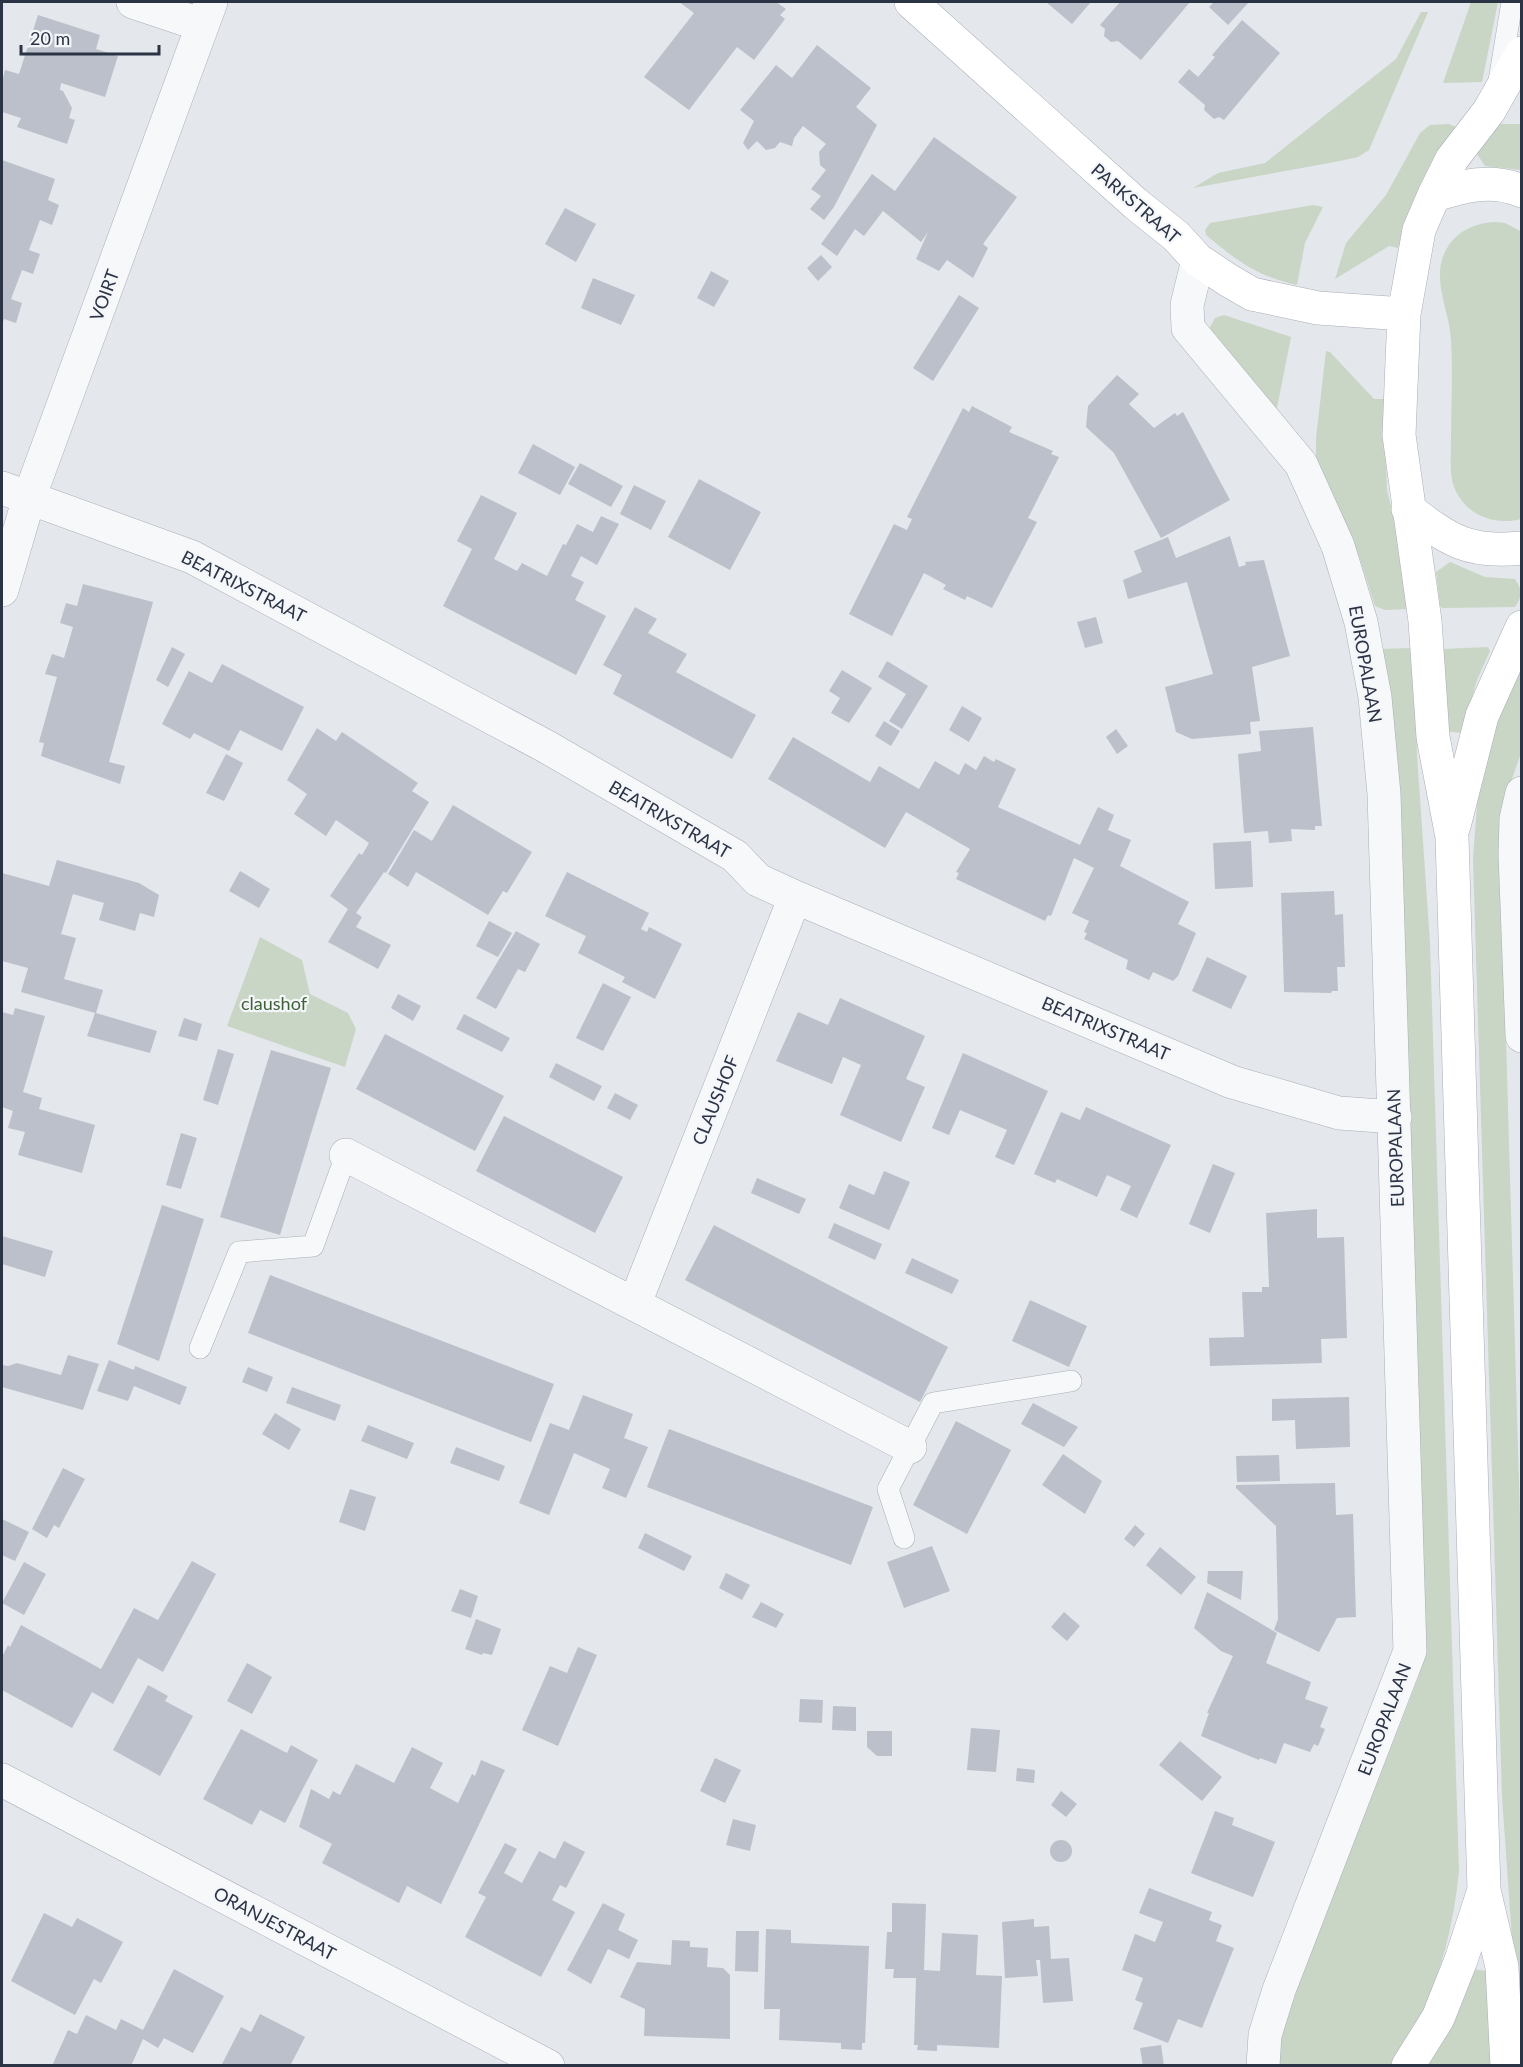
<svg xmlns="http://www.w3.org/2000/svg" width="1523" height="2067" font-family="Lato,sans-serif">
<rect width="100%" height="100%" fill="#e4e7ec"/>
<path fill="#c9d6c5" d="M1471,2H1498L1482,82L1443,83Z
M1421,12H1428L1369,150L1358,157L1340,161L1193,188L1218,173L1265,163L1396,59Z
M1497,124H1521V170L1485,166L1475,151Z
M1430,125L1449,124L1456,127L1408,219L1398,248L1389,246L1335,279L1346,243L1386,195L1420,133Z
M1313,205L1323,207L1305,243L1297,285C1257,276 1237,261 1206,235L1205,230L1210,223Z
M1495,222L1505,223L1522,232L1521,519C1494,526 1465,515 1454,487C1449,473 1451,456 1451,441C1451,407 1453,373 1451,340C1450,312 1432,282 1444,254C1453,233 1473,223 1495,222Z
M1224,315L1291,337L1276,413L1208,331L1215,318Z
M1326,351L1330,352L1374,399H1384L1387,490L1400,545L1408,609L1385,610L1375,606L1360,559L1319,470L1316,456V438Z
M1450,562L1485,577L1515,579C1522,590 1523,595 1515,607L1443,608L1440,606L1436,572Z
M1488,647L1490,651L1477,680L1462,733L1444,731L1443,649Z
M1411,648L1415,651L1417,755L1430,943L1459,1871C1454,1923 1442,1971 1420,2018C1412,2034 1400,2050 1391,2065L1277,2066L1281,2036L1292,2000L1419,1676L1426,1640L1400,827L1397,758L1382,649Z
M1521,653V753L1505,799L1504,972L1521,1551V2066L1502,1797L1473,859L1478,793L1495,714Z
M260,937L302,960L310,994L348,1013L356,1029L345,1067L227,1026Z
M1471,1969L1487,1971L1491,2065L1424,2066Z"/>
<path fill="#bbc0ca" d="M679,2H776L786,9L780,15L785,19L754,60L737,47L689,110L644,77L694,13Z
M1046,2H1091L1072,24Z
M1120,2H1190L1141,60L1118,41L1111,42L1104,36L1105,29L1100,25Z
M1214,2H1249L1228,25L1209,7Z
M38,15L100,35L96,49L118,56L105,97L61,83L60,90L63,91L72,108L69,118L75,120L67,144L17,127L21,118L2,112V82L5,70L19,74Z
M1242,20L1280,53L1224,120L1219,117L1214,119L1204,110L1205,105L1178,82L1189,69L1198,77L1215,57L1212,55Z
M817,45L871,88L856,107L877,125L834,207L824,220L810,209L821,196L811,189L826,170L820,165L819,152L826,144L803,126L794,138L792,146L780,142L775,148L766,150L757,141L748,150L743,143L754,121L740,110L776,65L792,78Z
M934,137L1017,197L983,244L988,248L973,278L947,260L939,271L916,259L928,232L921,242L883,211L864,236L855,229L837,256L821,244L872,174L895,191Z
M2,160L55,179L48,200L59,205L52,225L40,220L29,250L40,254L33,274L22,270L11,299L22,303L16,323L4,319L2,325Z
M565,208L596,224L576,262L545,244Z
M821,255L832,267L818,281L807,268Z
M711,271L729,281L714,307L697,298Z
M593,278L635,295L621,325L581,308Z
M959,295L979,308L933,381L913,368Z
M1117,375L1139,394L1129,404L1154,428L1175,413L1177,416L1183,412L1230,500L1161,538L1114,453L1086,427L1088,406Z
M972,406L1012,427L1009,432L1053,451L1051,454L1059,457L1028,518L1037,522L992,608L967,596L965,600L943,589L946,585L924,573L892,636L849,614L894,524L907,530L912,519L907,517L963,408L969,412Z
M533,444L575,467L560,495L518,473Z
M580,463L623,486L611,507L568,484Z
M699,479L761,512L730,570L668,537Z
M634,485L666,501L651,530L620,514Z
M481,495L517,513L494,559L517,571L522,563L547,576L563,544L566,545L577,524L593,532L601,516L619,524L597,565L581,556L571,576L584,582L575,600L606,616L576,675L443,606L472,549L457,541Z
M1230,536L1239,567L1246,565L1245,562L1264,560L1290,656L1252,667L1260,721L1250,722L1251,734L1192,739L1176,732L1165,687L1213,674L1187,582L1128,599L1123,580L1142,572L1134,551L1168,537L1176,558Z
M83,584L153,602L109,762L125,766L120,784L41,756L44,743L39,742L57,677L45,674L52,654L64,658L73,627L60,623L66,603L77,606Z
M635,607L657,619L648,633L687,654L676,672L756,715L732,759L613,694L622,675L603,665Z
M1096,617L1103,643L1085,648L1077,622Z
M172,647L185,654L168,687L156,680Z
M887,661L928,686L902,729L889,721L906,694L878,677Z
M222,664L304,707L282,751L240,730L229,751L194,733L190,739L162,724L189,671L212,683Z
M842,670L872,688L849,723L831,713L840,698L829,691Z
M962,706L982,718L969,742L949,730Z
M884,721L900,731L891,746L875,736Z
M1313,727L1322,826H1315V830L1291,829L1292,841L1269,843L1268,831L1244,833L1238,754L1261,751L1259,731Z
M317,728L336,741L342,732L418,783L412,791L429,802L386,873L384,872L356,913L362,917L356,927L391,945L378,969L328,942L348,909L330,896L359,853L362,855L369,843L336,820L326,836L294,814L307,794L287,780Z
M1116,729L1128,746L1117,754L1106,737Z
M793,737L870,782L879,766L919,789L935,761L959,775L965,763L976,770L984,756L994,762L996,759L1016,769L998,807L1080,845L1098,807L1114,815L1108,830L1131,840L1120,866L1189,902L1178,924L1196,933L1178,976L1173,981L1153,972L1149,980L1126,969L1128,960L1084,939L1087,933L1084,932L1089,921L1072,913L1094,868L1074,858L1051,916L1048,915L1045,921L956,879L959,873L956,872L970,849L906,812L885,848L768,779Z
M226,754L243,763L224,801L206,793Z
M453,805L532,852L507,893L503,891L488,915L416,872L408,887L388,874L414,830L432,841Z
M1251,841L1253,887L1215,889L1213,843Z
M57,860L139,883L159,895L154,917L140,913L135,931L99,920L104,903L73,894L61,934L76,938L64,979L103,990L96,1013L157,1031L150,1053L87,1036L95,1013L21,992L28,968L2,961V873L49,886Z
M240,871L270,889L259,908L229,891Z
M567,872L649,913L641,929L647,932L649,927L682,944L655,999L622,982L625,977L578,953L586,936L545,916Z
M1334,891L1335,915L1343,914L1344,941L1345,967H1337L1338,991H1332L1331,993L1284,992L1281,893Z
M489,921L512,933L498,957L476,946Z
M516,931L540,944L525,972L518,969L496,1009L476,998Z
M1207,957L1247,976L1231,1009L1192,991Z
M603,983L631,997L603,1051L576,1038Z
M398,994L421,1006L413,1021L391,1008Z
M840,998L925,1036L906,1079L925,1087L901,1142L840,1115L861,1065L843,1057L832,1084L776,1061L798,1012L828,1025Z
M15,1008L45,1016L23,1092L42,1098L39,1109L95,1125L82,1173L18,1155L25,1132L8,1128L13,1111L2,1107V1012L13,1015Z
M464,1014L510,1038L502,1052L456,1029Z
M184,1018L202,1024L197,1041L178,1036Z
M385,1034L504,1096L475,1151L356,1089Z
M218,1049L234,1054L218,1105L203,1100Z
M271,1050L331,1068L280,1235L220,1217Z
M963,1053L1048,1091L1014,1165L995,1157L1007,1130L960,1110L949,1135L932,1128Z
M556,1063L602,1086L594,1101L549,1077Z
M615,1093L638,1105L630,1120L607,1108Z
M1086,1107L1171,1145L1137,1218L1120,1210L1131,1186L1107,1175L1097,1197L1057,1179L1055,1183L1034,1174L1061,1112L1080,1120Z
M504,1116L623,1177L595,1233L476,1171Z
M181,1133L197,1138L181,1189L166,1185Z
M1213,1164L1235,1173L1210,1233L1189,1224Z
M884,1171L910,1182L889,1230L839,1208L849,1184L874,1195Z
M757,1178L806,1199L799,1214L751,1193Z
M162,1205L204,1219L159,1361L117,1344Z
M1317,1209V1238L1344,1237L1347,1338L1321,1339L1322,1363L1210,1366L1209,1338L1244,1337L1242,1292H1262V1287H1269L1266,1213Z
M834,1223L882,1244L875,1260L828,1238Z
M714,1225L948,1347L920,1402L685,1280Z
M2,1236L53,1251L45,1277L2,1264Z
M912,1258L959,1280L952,1294L905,1273Z
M270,1275L554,1384L531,1442L248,1333Z
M1030,1300L1087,1326L1069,1367L1012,1341Z
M68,1355L99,1364L83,1410L2,1387V1365L8,1366L17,1363L61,1375Z
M109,1360L134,1370L135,1366L187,1387L180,1405L134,1386L128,1401L97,1391Z
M248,1367L273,1377L267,1392L242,1382Z
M292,1387L341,1405L335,1421L286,1403Z
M583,1395L633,1414L624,1438L648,1447L626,1498L602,1488L610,1469L574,1453L549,1515L519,1503L550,1423L569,1430Z
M1349,1397L1350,1447L1296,1449L1295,1420L1272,1421V1399Z
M1033,1403L1078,1427L1064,1447L1021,1424Z
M275,1413L301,1429L289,1450L262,1434Z
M956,1421L1011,1450L967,1534L913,1505Z
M368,1425L414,1443L407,1459L361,1441Z
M669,1429L873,1507L851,1565L647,1487Z
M456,1447L505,1466L499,1481L450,1463Z
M1063,1454L1102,1481L1085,1514L1042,1485Z
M1279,1455L1280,1481L1237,1482L1236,1456Z
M63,1468L85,1479L59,1528L54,1525L47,1538L32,1529Z
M1335,1483L1336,1515L1353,1514L1356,1617L1337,1618L1319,1652L1274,1630L1278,1619L1276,1526L1236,1488V1485Z
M350,1489L376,1497L365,1531L339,1522Z
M2,1519L29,1532L15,1561L2,1555Z
M1135,1525L1145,1534L1134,1547L1124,1539Z
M645,1533L692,1556L684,1571L638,1548Z
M932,1546L950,1591L904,1608L887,1562Z
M1160,1547L1196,1577L1181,1595L1146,1565Z
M192,1561L216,1574L163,1672L138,1658L113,1704L92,1692L72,1728L2,1690V1657L8,1645L10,1647L21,1625L101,1669L134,1608L158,1620Z
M24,1562L46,1574L24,1615L2,1603Z
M1208,1571H1243L1241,1600L1207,1583Z
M726,1573L750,1585L742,1600L719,1588Z
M460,1589L478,1596L471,1618L451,1611Z
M1207,1592L1277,1633L1266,1663L1311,1682L1305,1699L1328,1707L1320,1727L1325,1729L1318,1746L1314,1744L1310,1752L1284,1743L1276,1764L1260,1758L1259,1760L1201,1736L1209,1713H1207L1233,1656L1221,1651L1194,1628Z
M761,1602L784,1614L776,1628L752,1617Z
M1064,1612L1080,1626L1067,1641L1051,1627Z
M476,1619L501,1629L492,1655L483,1653L482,1655L465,1649Z
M578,1647L597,1655L558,1746L522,1730L550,1666L567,1673Z
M247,1663L272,1677L252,1714L227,1701Z
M148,1685L168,1696L165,1701L193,1716L160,1776L113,1750Z
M800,1699L823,1700L822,1723L799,1722Z
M833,1706L856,1707V1731L832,1730Z
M971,1728L1000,1730L996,1772L967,1770Z
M241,1729L287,1753L291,1745L318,1760L285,1823L260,1810L252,1825L203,1799Z
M867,1731H892V1756H877L867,1747Z
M1180,1741L1222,1777L1202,1801L1159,1765Z
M412,1747L443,1763L430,1788L458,1803L472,1774L475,1776L481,1760L505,1770L441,1904L407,1886L399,1903L322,1863L332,1844L299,1827L311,1789L329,1799L333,1791L340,1795L356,1764L394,1783Z
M715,1758L741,1770L725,1803L700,1791Z
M1017,1768L1035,1770L1034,1783L1016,1781Z
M1061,1791L1077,1804L1066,1817L1051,1805Z
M1215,1811L1234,1818L1232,1825L1275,1842L1253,1897L1191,1873Z
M733,1819L756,1825L750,1851L726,1845Z
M1050 1851a11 11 0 1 1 22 0a11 11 0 1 1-22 0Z
M564,1841L585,1852L566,1888L560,1885L552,1900L575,1912L541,1977L465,1937L486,1897L478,1893L505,1843L517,1849L504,1873L522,1883L539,1851L555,1859Z
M1149,1888L1212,1912L1209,1920L1222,1925L1216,1941L1234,1948L1202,2028L1178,2019L1168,2043L1133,2029L1143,2003L1135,2000L1143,1978L1122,1970L1135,1934L1155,1942L1163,1922L1139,1913Z
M603,1903L625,1914L618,1930L638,1940L629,1959L608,1949L591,1984L567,1970Z
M892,1903L926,1904L924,1970L940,1971L942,1933L978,1935L976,1975L1002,1976L999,2048L937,2045V2051L917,2050L918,2045H914L916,1978H893L894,1969H885L887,1932H892Z
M44,1913L72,1927L77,1918L123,1942L101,1983L94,1979L75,2015L11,1981Z
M1034,1919V1927L1049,1926L1051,1959L1069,1958L1073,2001L1043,2003L1040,1960H1036L1038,1976L1005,1978L1002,1922Z
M766,1929L791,1930V1943L869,1946L865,2043H862V2050L841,2049V2043L779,2040L780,2009H764Z
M736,1931H759L758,1972L735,1971Z
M672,1940L690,1941V1947L708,1948L707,1967L723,1968L730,1975V2039L644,2036L645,2009L620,1997L637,1962L671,1965Z
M174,1969L224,1996L193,2053L164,2038L158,2048L143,2039L131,2066H52L68,2030L77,2034L86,2015L116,2030L121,2019L143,2030Z
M260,2014L305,2037L290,2066H221L241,2027L251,2032Z
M1161,2045L1164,2066H1143L1140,2048Z"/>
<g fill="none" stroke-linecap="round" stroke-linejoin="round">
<defs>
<path id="lane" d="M1499,81L1512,2
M200,1348L239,1252L313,1246L346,1155
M904,1538L888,1489L933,1403L1071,1381"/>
<path id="street" d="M133,2L202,25
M1198,260L1187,305L1188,328L1301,464L1338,546L1361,622L1375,697L1384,794L1410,1651L1279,1990L1265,2035L1263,2066
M2,488L192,557L547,747L735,856L758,880L795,897L1232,1082L1339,1113L1395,1117
M2,590L29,498L211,2
M1522,793L1516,819L1515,854L1522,1036
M346,1155L910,1447
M635,1303L795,897
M2,1780L548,2066"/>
<path id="secondary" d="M911,2L1136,204L1176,236L1198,260L1228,280L1252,294L1318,308L1404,314
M1434,195C1464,186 1491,178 1522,191
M1408,509C1449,540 1468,554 1522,548
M1454,826L1482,716L1522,627
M1408,2066L1438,2018L1461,1960L1484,1890
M1507,2066L1502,1967L1484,1890L1452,837L1433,737L1425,621L1399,435L1404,314L1419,230L1434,195L1452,159L1489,111L1522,53"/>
</defs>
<use href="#lane" stroke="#a9aeb7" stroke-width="22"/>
<use href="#street" stroke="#a9aeb7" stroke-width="34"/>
<use href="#secondary" stroke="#a9aeb7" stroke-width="34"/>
<use href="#lane" stroke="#f7f8fa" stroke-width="21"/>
<use href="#street" stroke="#f7f8fa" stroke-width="33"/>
<use href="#secondary" stroke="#fff" stroke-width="33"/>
</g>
<g text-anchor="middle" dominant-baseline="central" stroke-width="4.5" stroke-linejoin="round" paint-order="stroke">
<g font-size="18" fill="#2b3445" stroke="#f4f6f9">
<text transform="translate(1136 203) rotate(41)">PARKSTRAAT</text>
<text transform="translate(104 295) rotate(-70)">VOIRT</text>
<text transform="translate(244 586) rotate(27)">BEATRIXSTRAAT</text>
<text transform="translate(1366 664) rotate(80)">EUROPALAAN</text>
<text transform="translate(670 819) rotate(30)">BEATRIXSTRAAT</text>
<text transform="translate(1106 1028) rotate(23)">BEATRIXSTRAAT</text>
<text transform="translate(715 1100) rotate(-68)">CLAUSHOF</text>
<text transform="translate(1395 1148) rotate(-92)">EUROPALAAN</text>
<text transform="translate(1384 1719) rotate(-69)">EUROPALAAN</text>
<text transform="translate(275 1923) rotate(28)">ORANJESTRAAT</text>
</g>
<g font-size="18" fill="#3f6138" stroke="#f4f6f9">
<text x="274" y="1003">claushof</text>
</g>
</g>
<rect width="1523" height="2067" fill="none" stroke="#2b3445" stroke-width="6"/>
<path d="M21 45v9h138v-9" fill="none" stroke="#2b3445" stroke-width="3"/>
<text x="30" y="45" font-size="18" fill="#2b3445" stroke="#f4f6f9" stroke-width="4.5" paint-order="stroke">20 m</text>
</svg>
